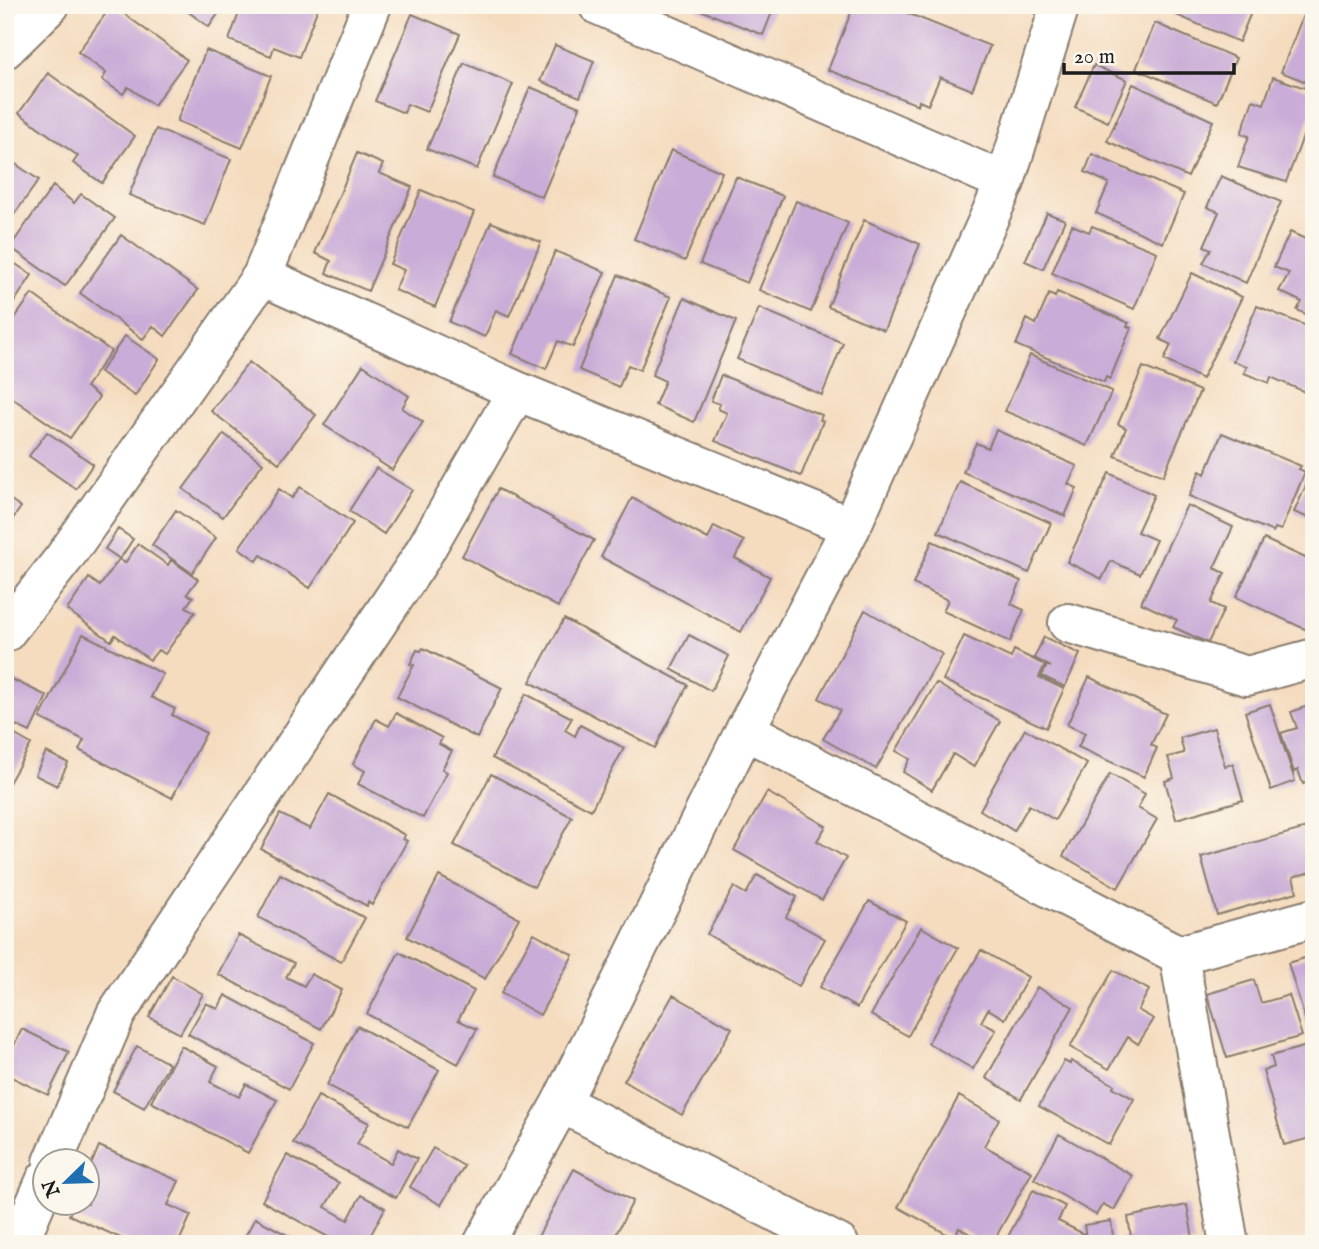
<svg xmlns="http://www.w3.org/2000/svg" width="1319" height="1249" font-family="'IM FELL English',serif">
<rect width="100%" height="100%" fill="#fbf7ec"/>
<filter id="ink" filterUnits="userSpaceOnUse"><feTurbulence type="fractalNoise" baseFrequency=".0143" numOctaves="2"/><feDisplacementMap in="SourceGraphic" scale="14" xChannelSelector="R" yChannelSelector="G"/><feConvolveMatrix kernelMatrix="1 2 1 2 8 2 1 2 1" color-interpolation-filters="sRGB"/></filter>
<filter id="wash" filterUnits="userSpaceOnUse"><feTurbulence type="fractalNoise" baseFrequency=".00686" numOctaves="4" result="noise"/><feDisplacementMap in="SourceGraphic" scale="28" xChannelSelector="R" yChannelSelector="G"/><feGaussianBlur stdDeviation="1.57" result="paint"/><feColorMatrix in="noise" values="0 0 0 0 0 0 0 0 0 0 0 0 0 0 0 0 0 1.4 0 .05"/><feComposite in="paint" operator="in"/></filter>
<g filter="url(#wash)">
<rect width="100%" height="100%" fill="#f5dcbf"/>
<g id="blocks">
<path fill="#c9acd7" d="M112,5L187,60L154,105L128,87L123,94L102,80L106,73L78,52Z
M179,5H224L209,27Z
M242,5H319L299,57L274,47L271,56L229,40Z
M696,5H775L763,35L695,8Z
M854,5H887L990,46L972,90L940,77L928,105L919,101L918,105L828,70Z
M1161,5H1254L1239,42L1160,8Z
M1304,13L1314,17V85L1281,72Z
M412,14L460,34L427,112L407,104L404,113L375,101Z
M1155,23L1236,58L1217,103L1136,69Z
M555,45L594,61L580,97L540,81Z
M206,50L271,76L242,148L177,121Z
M464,63L513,84L477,169L427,149Z
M1094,65L1127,80L1108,122L1075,107Z
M48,73L135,136L102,183L73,163L78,156L19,113Z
M1273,77L1314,91V107L1286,182L1238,167L1249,136L1241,134L1253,100L1264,104Z
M1133,84L1213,121L1188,177L1107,141Z
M530,87L580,107L542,197L493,177Z
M156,129L231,159L205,225L129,195Z
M671,150L722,172L685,261L634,239Z
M357,153L383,164L379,173L412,187L368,291L326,273L331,261L315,253Z
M1092,154L1184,194L1163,243L1096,213L1109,183L1085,172Z
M5,157L39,180L5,227Z
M1221,176L1281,202L1246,283L1203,263L1211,249L1204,246L1219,212L1207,207Z
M736,177L783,196L747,283L700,264Z
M53,186L74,203L81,194L115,218L65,286L10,247Z
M421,190L474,212L435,307L395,290L404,270L390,264Z
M796,201L848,223L811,312L759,290Z
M1047,213L1065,220L1043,269L1025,261Z
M864,220L920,244L884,330L828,307Z
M491,222L541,242L509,316L496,310L485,337L449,322Z
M1072,225L1089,232L1092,226L1157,252L1134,309L1052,273Z
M1290,232L1314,243V318L1297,310L1302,302L1279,291L1289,273L1274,267Z
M121,235L198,290L165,336L153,326L143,339L80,293Z
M555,251L605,272L573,347L558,341L546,369L512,354Z
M5,257L32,275L5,316Z
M1192,273L1242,297L1202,379L1164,360L1171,345L1160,339Z
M618,275L671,297L640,370L628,365L619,387L579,370Z
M1057,292L1129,323L1127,326L1131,328L1110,379L1106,377L1104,382L1016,345L1027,319L1036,324L1049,294L1055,297Z
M32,294L111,351L86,387L99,397L70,438L5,393V332Z
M684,298L736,321L694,422L655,405L665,381L652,375Z
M1257,306L1314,329V396L1271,377L1269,383L1244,373L1247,367L1233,361Z
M759,308L843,343L822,395L737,359Z
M125,336L159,359L135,396L100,372Z
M1030,355L1112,391L1087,446L1005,411Z
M249,362L316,415L279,463L211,411Z
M363,365L409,396L402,408L423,422L392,470L324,425Z
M1143,367L1200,391L1163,476L1115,456L1126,428L1118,424Z
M721,375L822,415L820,420L823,421L801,476L715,441L727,413L718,409L720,404L711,401Z
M996,430L1077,466L1068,484L1077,488L1065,516L963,472L976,443L988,448Z
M47,432L93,464L76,489L29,456Z
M1222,433L1301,466L1299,469L1305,472L1281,530L1275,528L1273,532L1189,496L1200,471L1205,474Z
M224,434L263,463L223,517L183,489Z
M376,468L412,490L384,534L349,511Z
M1312,472L1314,473V520L1294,512Z
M1109,473L1154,495L1137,532L1156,540L1140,574L1111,561L1102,579L1067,562Z
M960,482L1051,523L1029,573L938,532Z
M300,487L353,523L310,588L261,555L257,561L239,548L279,489L292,498Z
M498,489L594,540L558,607L462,556Z
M5,496L21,507L5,530Z
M632,498L708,539L714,526L744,541L735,558L770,577L741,632L601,557Z
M1187,505L1233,527L1214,568L1225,573L1211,603L1224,609L1208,643L1173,627L1177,620L1141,603Z
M176,510L216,538L192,573L152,545Z
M118,529L133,539L120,559L105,549Z
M1264,539L1314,562V621L1309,631L1236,597Z
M932,541L1021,581L1011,604L1024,610L1010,642L943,611L948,600L913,584Z
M138,544L168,565L171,560L198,579L187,594L193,597L186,607L195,612L165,654L158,650L150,660L115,635L111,641L67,610L89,578L100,586L119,559L125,563Z
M865,610L942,654L876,769L823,739L840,710L819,698Z
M564,619L688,685L655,748L530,682Z
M83,634L163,674L151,697L175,709L172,715L206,733L172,798L79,750L84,740L40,718Z
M689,635L729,656L711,691L671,669Z
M964,636L1011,658L1014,650L1045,665L1039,677L1064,689L1046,728L943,680Z
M1044,637L1080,654L1065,687L1042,676L1047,665L1051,667L1034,658Z
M423,648L502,688L477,738L397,697L414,665L410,664L417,650L421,651Z
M1089,677L1166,714L1151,745L1157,748L1144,777L1078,747L1085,733L1067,725Z
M11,679L47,696L30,732L5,720V691Z
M936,683L1000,721L974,767L953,754L932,790L903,772L910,759L896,751Z
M526,694L572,718L565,730L575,736L580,725L624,748L591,810L492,758Z
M1270,704L1295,781L1271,790L1245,712Z
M1314,704V780L1303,784L1298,770L1294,772L1281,733L1297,728L1291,712Z
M396,713L442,738L439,744L452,751L442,769L447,772L423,818L358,784L365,771L353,764L376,719L389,726Z
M1214,728L1225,766L1233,764L1243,800L1176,819L1165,781L1174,778L1168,757L1184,753L1180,738Z
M5,729L31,744L5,790Z
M1025,729L1087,764L1055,820L1029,805L1014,831L980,810Z
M46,752L68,763L57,786L35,775Z
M491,774L572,817L534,887L454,845Z
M1110,774L1145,794L1138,808L1157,819L1118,888L1063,856Z
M767,792L826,826L817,841L846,858L822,900L734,850Z
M329,794L405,835L403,839L407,841L372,905L368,902L367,906L261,849L280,814L310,829Z
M1314,826V871L1293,877L1297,892L1217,915L1201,857Z
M280,874L365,918L341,962L258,917Z
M757,875L797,897L786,917L825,939L799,986L707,934L734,887L746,894Z
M439,876L519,918L485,979L407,937Z
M869,901L906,921L857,1008L820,987Z
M921,927L958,948L908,1036L871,1015Z
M534,933L573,955L540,1015L501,993Z
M238,935L294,963L286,977L304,986L311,974L342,990L321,1029L218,974Z
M981,950L1028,977L1005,1019L988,1009L981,1022L996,1030L973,1069L928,1043Z
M399,952L474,991L458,1020L477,1029L458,1064L367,1014Z
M1314,955V1031L1309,1032L1288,963Z
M1113,970L1149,990L1138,1010L1154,1019L1138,1044L1128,1037L1109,1069L1070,1047Z
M172,976L203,994L180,1034L149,1017Z
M1254,980L1261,1003L1289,995L1302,1036L1227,1058L1207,994Z
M1037,987L1073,1007L1021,1099L986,1078Z
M225,995L314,1043L289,1089L188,1034L206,1003L218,1009Z
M673,995L732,1028L682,1115L624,1081Z
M357,1026L439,1070L408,1127L327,1085Z
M22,1029L69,1052L48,1095L5,1074V1063Z
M1314,1044V1137L1284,1145L1263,1071L1274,1067L1271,1056Z
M137,1046L169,1064L144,1108L113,1091Z
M181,1046L218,1066L210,1082L239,1097L246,1084L277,1100L248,1153L151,1102Z
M1064,1061L1070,1064L1071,1061L1114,1085L1113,1087L1134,1099L1109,1145L1039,1106Z
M318,1096L369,1123L357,1144L391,1163L398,1149L417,1159L396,1198L293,1143Z
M959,1096L999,1119L984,1146L1032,1172L992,1244H988L959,1228L954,1238L898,1207Z
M1059,1134L1133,1176L1114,1210L1103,1204L1096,1215L1034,1179Z
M99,1146L179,1181L168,1205L191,1215L178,1244H134L69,1215L74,1204H88V1172Z
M433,1148L464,1166L441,1205L410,1187Z
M287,1155L339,1183L325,1207L348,1220L361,1195L385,1208L366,1244H341L262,1201Z
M574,1169L633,1201L611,1244H534Z
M1033,1190L1065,1206L1058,1221L1084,1234L1078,1244H1004Z
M1187,1205L1194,1244H1122L1121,1239L1131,1237L1128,1217Z
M255,1218L299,1241L297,1244H241Z
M1111,1221L1114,1244H1087L1084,1225Z"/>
</g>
</g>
<g filter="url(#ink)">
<use href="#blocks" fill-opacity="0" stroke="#887c6e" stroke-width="2"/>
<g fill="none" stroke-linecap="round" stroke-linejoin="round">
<defs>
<path id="minor" d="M598,5L1005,182
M5,49L50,5
M262,276L517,391L851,527
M1068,623L1247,676L1314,658
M5,633L64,558L262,276L372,5
M745,730L1179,955L1314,918
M1179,955L1229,1244
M561,1103L839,1244
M53,1162L116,1014L420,559L517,391
M18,1244L46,1179
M483,1244L561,1103L745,730L851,527L1005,182L1060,5"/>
</defs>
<use href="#minor" stroke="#887c6e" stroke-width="42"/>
<use href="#minor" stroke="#fff" stroke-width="38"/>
</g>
</g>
<rect width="1319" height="1249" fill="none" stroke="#fbf7ec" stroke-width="28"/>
<g transform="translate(66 1182) rotate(247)"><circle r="33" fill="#fbf7ec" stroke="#a29f99" stroke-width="2"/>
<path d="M0-5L12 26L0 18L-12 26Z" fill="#1f6fb2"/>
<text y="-10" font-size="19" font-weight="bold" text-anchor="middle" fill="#1c1c1c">N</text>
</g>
<path d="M1064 63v10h170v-10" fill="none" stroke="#1c1c1c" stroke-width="3.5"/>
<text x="1074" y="63" font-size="21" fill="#1c1c1c" stroke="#fbf7ec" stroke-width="5" paint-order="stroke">20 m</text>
</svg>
